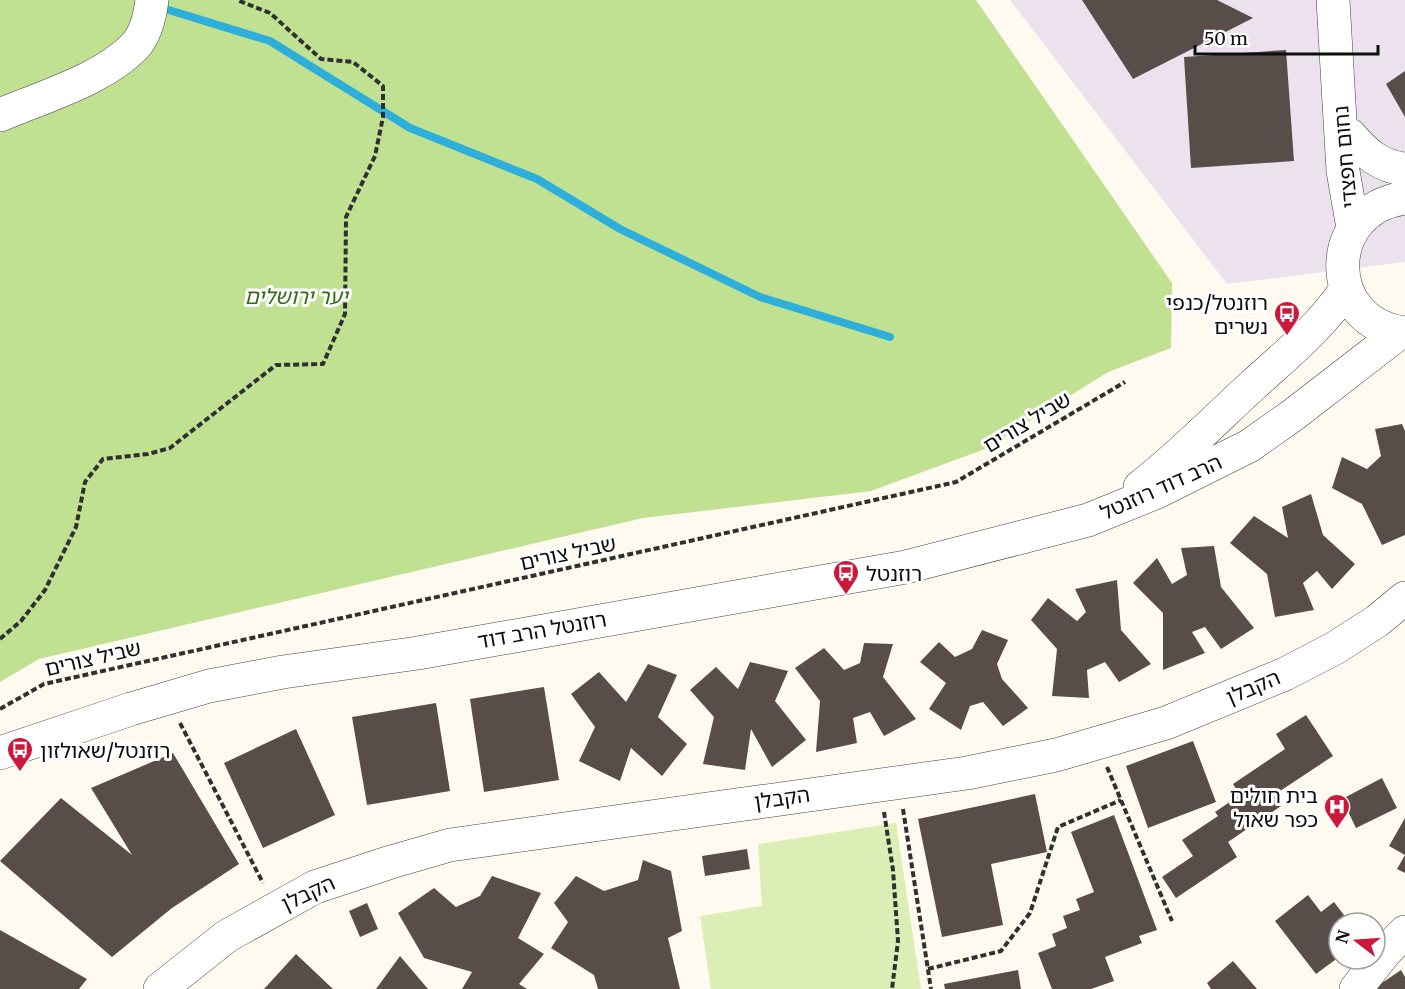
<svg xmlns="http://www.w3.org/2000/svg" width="1405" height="989" font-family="Merriweather,'Noto Sans Hebrew',serif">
<rect width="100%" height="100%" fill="#fffaef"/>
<path fill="#ebe2ee" d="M1010,0H1405V262L1227,284Z"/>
<path fill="#daeeb5" d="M896,823L921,989H711L700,916L762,906L758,844Z"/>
<path fill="#c0e092" d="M0,0H976L1172,283L1171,348L1108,372L985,449L871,491L643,518L39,659L0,682Z"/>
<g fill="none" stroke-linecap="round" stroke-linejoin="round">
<path stroke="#2eaeda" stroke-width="8" d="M159,7L270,41L410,128L537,179L620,229L760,297L890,337"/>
</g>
<path fill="#584d49" d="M1082,0H1217L1253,18L1133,79Z
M1286,50L1294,161L1191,168L1184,57Z
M1405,71V117L1386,84Z
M1402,424L1405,431V535L1382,545L1362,504L1332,488L1342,457L1367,469L1381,456L1375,429Z
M1311,494L1323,535L1355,564L1332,589L1317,571L1303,583L1314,610L1275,617L1267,574L1230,543L1254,516L1288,538L1282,507Z
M1214,546L1221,587L1254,628L1221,649L1205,627L1192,632L1205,653L1163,670V613L1133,583L1157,558L1172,584L1187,575L1181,548Z
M1117,580L1121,630L1151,664L1119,682L1105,662L1087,670L1089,698L1052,696L1057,649L1031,620L1048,598L1077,621L1086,612L1075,589Z
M982,630L1008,640L997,664L1002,679L1028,708L1003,726L983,702L970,706L961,730L929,709L946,683L920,662L939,642L955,657L972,649Z
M864,643L893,644L883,677L916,719L884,736L870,712L853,718L857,743L816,752L820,701L795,668L824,648L844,670L860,663Z
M750,662L788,671L775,701L806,740L772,767L751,729L745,770L703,764L714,717L690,690L716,667L738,689Z
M648,664L677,675L658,717L687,744L662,776L631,748L620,781L579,761L595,727L571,694L599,672L626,702Z
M544,687L559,780L484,792L470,699Z
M436,703L450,791L367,805L352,717Z
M1306,715L1333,756L1274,795L1281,806L1228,842L1237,857L1176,898L1162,877L1193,856L1182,840L1218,816L1215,812L1240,795L1233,784L1285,749L1276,734Z
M296,729L335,815L263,848L224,763Z
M1193,741L1216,802L1148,828L1126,766Z
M173,753L239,864L172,908L112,957L0,861L61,798L132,855L91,788Z
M1382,778L1397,808L1356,828L1342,799Z
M1035,794L1047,852L991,864L1003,925L942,937L918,819Z
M1114,815L1157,930L1139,936L1142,943L1105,957L1114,981L1091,989H1052L1038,953L1056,946L1052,934L1067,928L1063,916L1080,910L1076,899L1094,892L1071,832Z
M1405,818V873L1397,869L1405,855L1389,846Z
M747,849L750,869L705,876L702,856Z
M643,860L671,871L682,931L668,938L680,989H598L594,975L551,948L568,922L554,903L576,876L604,891L638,880Z
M492,876L541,893L518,938L544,954L519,984L527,989H462L472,972L424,958L398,913L434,888L456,907L480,896Z
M1308,895L1321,912L1334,902L1350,923H1339V957L1316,974L1275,921Z
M367,903L378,929L360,937L349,911Z
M0,930L87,979L79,989H0Z
M296,954L333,989H264Z
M400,956L428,989H376Z
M1233,961L1257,989H1211L1207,983Z
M1018,970L1021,989H945L944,984Z
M1401,970L1405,977V989H1373Z"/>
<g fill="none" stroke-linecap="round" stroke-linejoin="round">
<defs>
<path id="minor" d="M1333,0L1343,171L1353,228
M0,115C42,97 102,80 135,46C146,34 150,16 152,0
M1350,135C1365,153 1381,167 1405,169
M1405,198C1322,209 1322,323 1405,333
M1140,487C1180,456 1216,419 1253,385C1286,355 1322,326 1346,289
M0,753L131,709L209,686L283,672L418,653L906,567L1088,520L1157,492L1249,446L1293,415L1399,333
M160,989L227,936L315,887L391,862L450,845L967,773L1056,755L1166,723L1285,674L1335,648L1377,621L1405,598
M1356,989L1385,952L1405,932"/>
</defs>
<use href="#minor" stroke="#414141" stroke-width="34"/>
<path stroke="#303030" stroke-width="4" stroke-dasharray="6 3" stroke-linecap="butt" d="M0,639L21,621L45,590L76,527L85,482L103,459L148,454L170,448L276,365L323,364L345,314L346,217L375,156L383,117V86L353,62L321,59L270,13L237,0
M0,709L44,684L956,482L1125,382
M180,723L263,883
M1107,767L1172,921
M903,809L931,989
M884,812L893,870L898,941L892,989
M928,969L1001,951L1030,913L1058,827L1121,800"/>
<use href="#minor" stroke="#fff" stroke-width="33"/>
</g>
<defs>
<symbol id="bus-pin" viewBox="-11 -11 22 30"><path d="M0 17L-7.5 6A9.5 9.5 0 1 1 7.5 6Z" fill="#cc183b" stroke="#fff"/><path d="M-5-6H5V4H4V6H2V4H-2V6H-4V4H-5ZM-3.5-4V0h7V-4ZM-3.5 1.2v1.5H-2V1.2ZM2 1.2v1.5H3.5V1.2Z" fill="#fff"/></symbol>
<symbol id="hospital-pin" viewBox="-11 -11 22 30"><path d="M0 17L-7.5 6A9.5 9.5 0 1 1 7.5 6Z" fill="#cc183b" stroke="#fff"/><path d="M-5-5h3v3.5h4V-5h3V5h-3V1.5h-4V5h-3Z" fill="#fff"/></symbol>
</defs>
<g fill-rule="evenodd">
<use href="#bus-pin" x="1272" y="299" width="30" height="40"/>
<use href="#bus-pin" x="831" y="558" width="30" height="40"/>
<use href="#bus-pin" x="5" y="735" width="30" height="40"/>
<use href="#hospital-pin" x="1322" y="792" width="30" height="40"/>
</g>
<g text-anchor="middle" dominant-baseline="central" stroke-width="6" stroke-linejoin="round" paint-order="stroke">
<g font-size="21" fill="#0e0e0e" stroke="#fff">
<text transform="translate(1345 157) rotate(-95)">נחום חפצדי</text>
<text transform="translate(1027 422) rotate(-31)">שביל צורים</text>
<text transform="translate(1161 487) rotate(-24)">הרב דוד רוזנטל</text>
<text transform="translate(568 553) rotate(-12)">שביל צורים</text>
<text transform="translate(542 630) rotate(-10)">רוזנטל הרב דוד</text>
<text transform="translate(93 658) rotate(-13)">שביל צורים</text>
<text transform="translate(1253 687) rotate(-23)">הקבלן</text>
<text transform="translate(782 798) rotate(-8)">הקבלן</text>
<text transform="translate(308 893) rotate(-25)">הקבלן</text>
</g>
<g font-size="21" font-style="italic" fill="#356d18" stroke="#fff">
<text x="296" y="296">יער ירושלים</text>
</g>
<g font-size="21" fill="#0e0e0e" stroke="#fff" text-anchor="end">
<text x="1268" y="302">רוזנטל/כנפי<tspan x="1268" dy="24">נשרים</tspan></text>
<text x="866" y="573" text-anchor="start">רוזנטל</text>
<text x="40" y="750" text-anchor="start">רוזנטל/שאולזון</text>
<text x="1318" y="795">בית חולים<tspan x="1318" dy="24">כפר שאול</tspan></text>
</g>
</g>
<g transform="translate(1357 941) rotate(287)"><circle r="28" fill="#ffffff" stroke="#9f9f9f" stroke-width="1.5"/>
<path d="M0-4.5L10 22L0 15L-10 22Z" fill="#cc183b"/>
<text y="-9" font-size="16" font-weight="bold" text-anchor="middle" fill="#0e0e0e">N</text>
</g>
<path d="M1195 45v9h183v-9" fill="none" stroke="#0e0e0e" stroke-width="3"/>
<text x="1204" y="45" font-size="18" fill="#0e0e0e" stroke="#ffffff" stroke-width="4.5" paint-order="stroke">50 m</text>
</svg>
